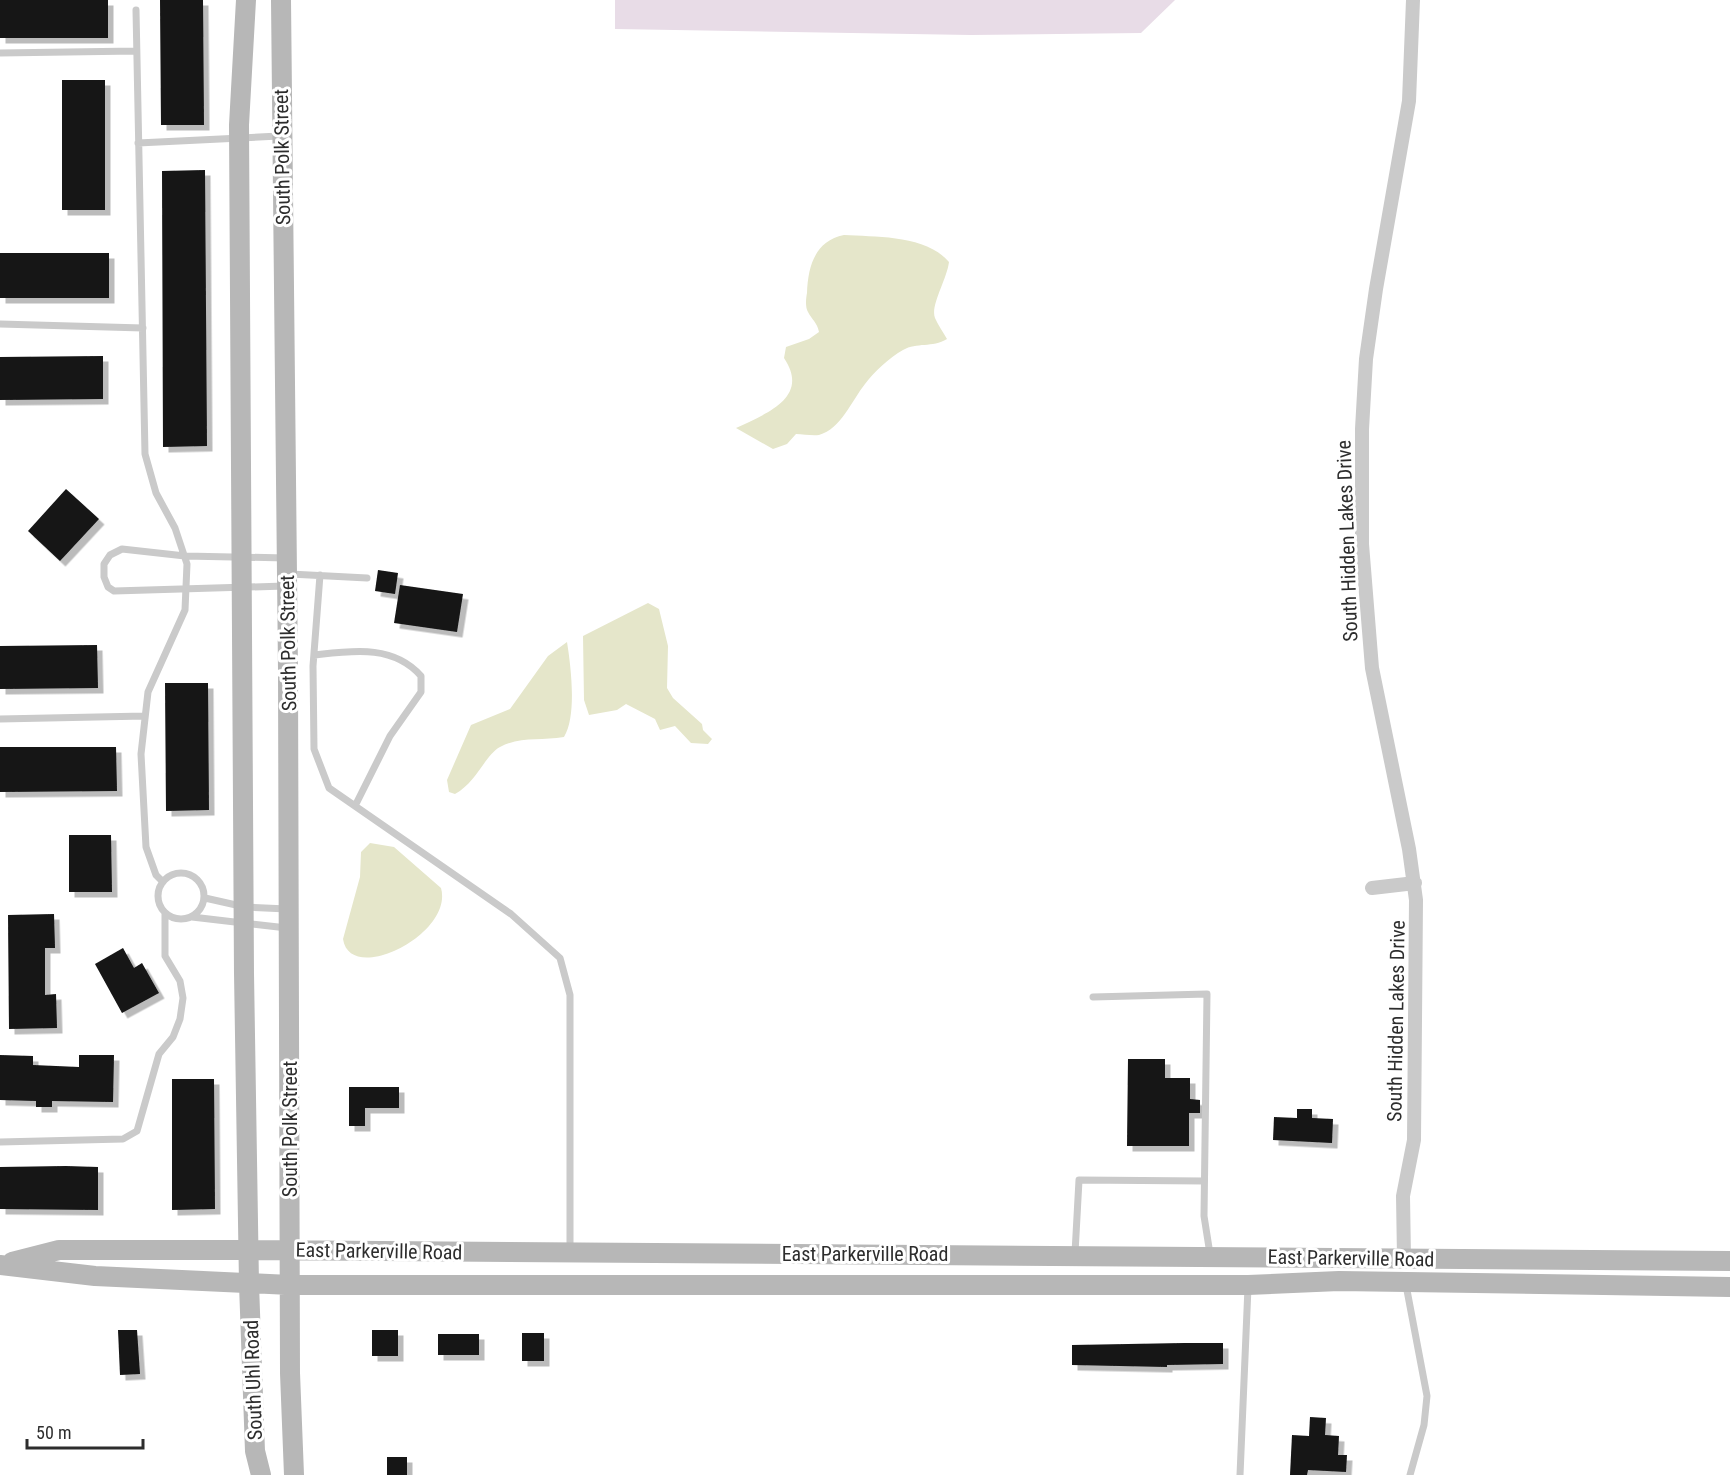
<svg xmlns="http://www.w3.org/2000/svg" width="1730" height="1475" font-family="'Roboto Condensed',sans-serif">
<defs>
<filter id="shadow"><feDropShadow dx="5.5" dy="5.5" stdDeviation="0" flood-color="#0004"/></filter>
</defs>
<rect width="100%" height="100%" fill="#fff"/>
<path fill="#e8dce7" d="M615,0H1175L1141,33L971,35L615,29Z"/>
<path fill="#e5e6ca" d="M844,235C877,237 926,235 949,262C947,279 930,306 935,318C938,325 943,332 947,339C932,348 917,342 903,350C890,357 873,373 865,384C852,400 841,429 819,435C812,436 803,434 796,434L787,444L773,449L736,428C765,414 811,398 784,358L786,347L809,339L819,332C817,322 812,320 808,312C805,307 806,298 807,293C808,266 815,241 844,235Z
M648,603L659,609L668,646L667,688L673,698L702,724L703,730L712,739L708,744L691,743L675,726L660,730L655,719L626,704L617,710L589,715L584,700L583,636Z
M567,642C571,667 577,716 564,737C541,741 521,736 500,747C485,755 477,782 455,794L449,792L447,780L471,725L510,709L548,656Z
M370,843L394,847L441,888C454,934 350,986 343,939L360,877L361,852Z"/>
<path fill="#141414" filter="url(#shadow)" d="M0,0H108V38H0Z
M160,0H203L204,125H161Z
M62,80H105V210H62Z
M205,170L207,446L163,447L162,171Z
M0,253H109V298H0Z
M103,356V399L0,400V357Z
M66,489L99,519L60,561L28,531Z
M378,570L398,573L395,594L375,591Z
M400,585L463,594L457,632L394,623Z
M97,645L98,688L0,689V646Z
M165,683H208L209,810L166,811Z
M0,747H116L117,791L0,792Z
M69,835H111L112,892H69Z
M54,914L55,948H45V995L56,994L57,1028L9,1029L8,915Z
M123,948L134,968L142,963L159,993L122,1013L95,964Z
M0,1055L33,1056V1065L79,1067V1055H114L113,1102L52,1101V1107H36V1101L0,1100Z
M1128,1059H1165V1078H1190V1099L1200,1100V1113H1189V1146H1127Z
M172,1079H214L215,1209L172,1210Z
M349,1087H399V1108H365V1126H349Z
M1297,1109H1312V1118L1333,1119L1332,1143L1273,1140L1274,1117L1297,1118Z
M66,1166L98,1167V1210L0,1209V1167Z
M118,1330H137L140,1374L120,1375Z
M372,1330H398V1356H372Z
M522,1333H544V1361H522Z
M438,1334H479V1355H438Z
M1184,1343H1223V1364L1167,1365V1367L1072,1365V1345Z
M1310,1417L1326,1418L1325,1435L1339,1436L1338,1455H1347L1346,1472L1308,1470L1307,1475H1290L1292,1435L1309,1436Z
M387,1457H407V1475H387Z"/>
<g fill="none" stroke-linecap="round" stroke-linejoin="round">
<path stroke="#cacaca" stroke-width="7" d="M136,10L145,454L156,493L175,528L187,564L185,610L148,692L141,754L146,847L156,875L163,882
M0,53L136,51
M138,143L279,136
M0,324L143,328
M290,574L367,578
M320,575L313,666L314,749L329,788L511,914L560,958L570,995V1249
M285,586L114,591L108,587L104,577V564L110,555L122,549L185,556L286,558
M314,655C351,651 393,644 421,676V692L390,736L355,806
M0,719L145,716
M158 896a23 23 0 1 1 46 0a23 23 0 1 1-46 0Z
M205,898L245,907L287,909
M192,917L287,928
M1093,997L1207,994L1204,1216L1210,1254
M0,1142L123,1139L137,1131L159,1054L173,1037L180,1019L183,998L180,981L165,956V913
M1075,1253L1079,1180L1204,1181
M1406,1285L1427,1396L1424,1425L1410,1475
M1240,1475L1248,1287"/>
<path stroke="#cacaca" stroke-width="14" d="M1372,888L1415,883
M1404,1258L1403,1196L1414,1140L1416,900L1409,849L1372,668L1362,544V429L1366,359L1376,289L1409,101L1413,0"/>
<path stroke="#b7b7b7" stroke-width="20" d="M246,0L239,125L244,973L249,1284L255,1451L261,1475
M281,0L288,671L290,1373L294,1475
M12,1262L59,1250H248L1730,1261
M0,1265L95,1276L290,1285H1248L1339,1281L1730,1287"/>
</g>
<g text-anchor="middle" dominant-baseline="central" stroke-width="6" stroke-linejoin="round" paint-order="stroke">
<g font-size="20" fill="#2d2d2d" stroke="#fff">
<text transform="translate(282 157) rotate(-91)">South Polk Street</text>
<text transform="translate(1347 541) rotate(-92)">South Hidden Lakes Drive</text>
<text transform="translate(288 643) rotate(-91)">South Polk Street</text>
<text transform="translate(1396 1021) rotate(-89)">South Hidden Lakes Drive</text>
<text transform="translate(290 1129) rotate(-90)">South Polk Street</text>
<text transform="translate(379 1251) rotate(1)">East Parkerville Road</text>
<text x="865" y="1254">East Parkerville Road</text>
<text transform="translate(1351 1258) rotate(1)">East Parkerville Road</text>
<text transform="translate(253 1380) rotate(-92)">South Uhl Road</text>
</g>
</g>
<path d="M27 1439v9h116v-9" fill="none" stroke="#2d2d2d" stroke-width="3"/>
<text x="36" y="1439" font-size="18" fill="#2d2d2d" stroke="#ffffff" stroke-width="4.5" paint-order="stroke">50 m</text>
</svg>
